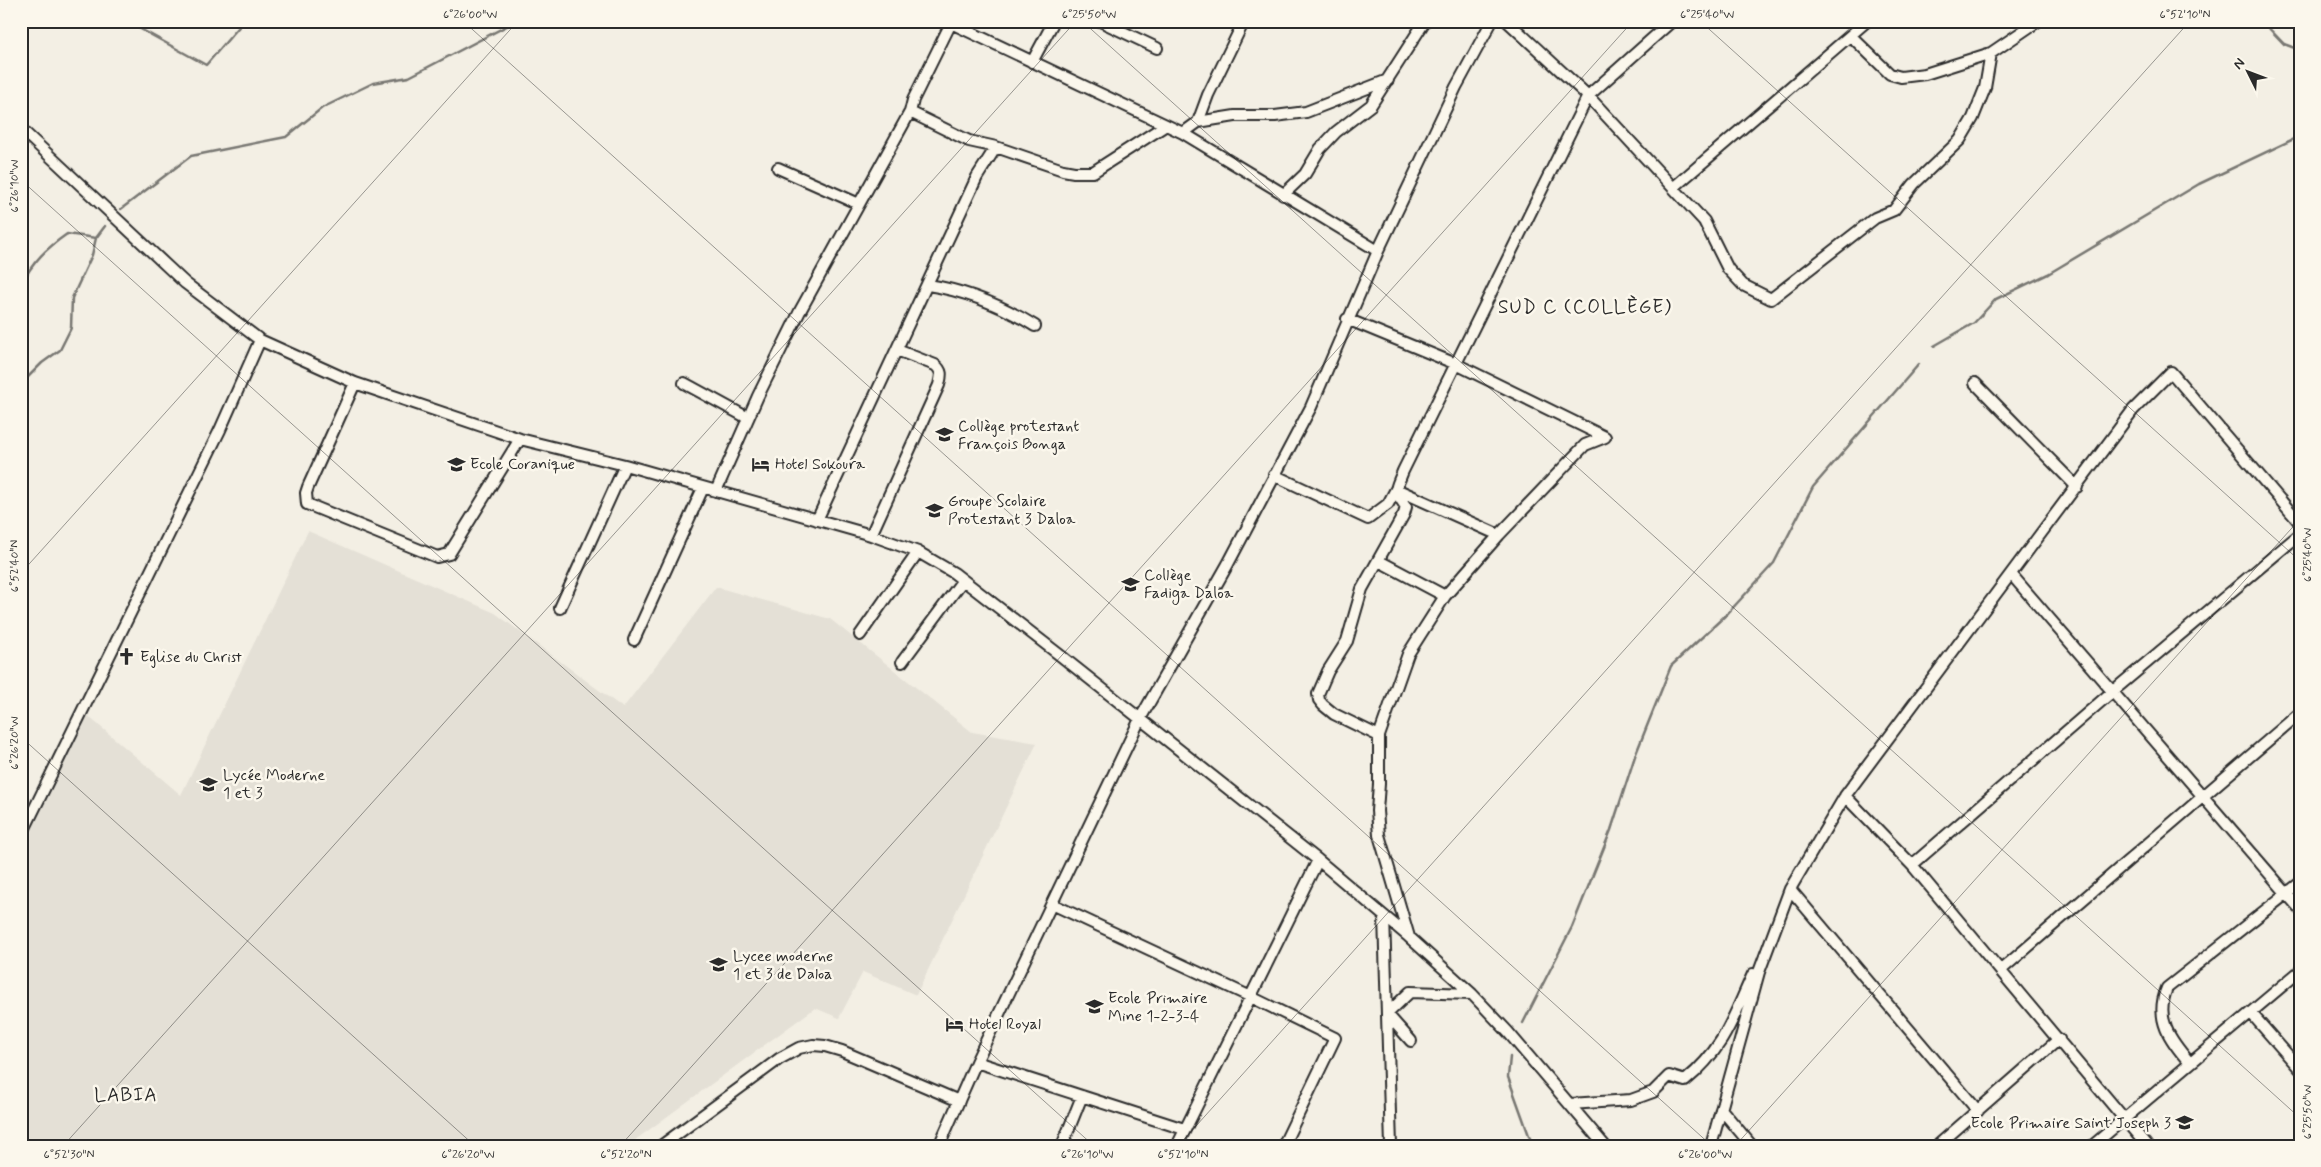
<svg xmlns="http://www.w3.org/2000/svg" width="2321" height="1167" font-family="Mynerve,sans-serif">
<rect width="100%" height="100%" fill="#f3efe4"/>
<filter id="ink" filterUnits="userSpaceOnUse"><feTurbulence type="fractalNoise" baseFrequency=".02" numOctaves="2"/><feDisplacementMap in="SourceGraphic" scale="10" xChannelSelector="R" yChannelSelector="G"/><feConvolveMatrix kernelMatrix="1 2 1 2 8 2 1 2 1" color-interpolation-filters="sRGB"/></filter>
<g filter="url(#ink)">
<path fill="#e4e0d6" d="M308,531L495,613L623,708L716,587L830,619L972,732L1037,743L916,995L863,972L839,1018L815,1008L627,1146H21V843L82,711L181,795Z"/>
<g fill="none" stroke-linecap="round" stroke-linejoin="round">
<path stroke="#787772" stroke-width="2.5" d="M126,21L206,65L244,21
M2262,21L2284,44L2300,50
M121,209L191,156L286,137L322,108L373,83L409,77L516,21
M21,285C32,262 47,248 67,234L96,238
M1934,346L1974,323L1996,299L2048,274L2199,184L2300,136
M21,384L42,363L60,350L71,328L72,298L92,255L96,238L105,226
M1523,1023L1572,927L1611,830L1635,756L1671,666L1728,613L1774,563L1813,487L1919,364
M1510,1057L1508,1077L1531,1141L1530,1146"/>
<defs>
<path id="minor" d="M1100,21L1157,48
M1507,21L1588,96L1704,221L1728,269L1743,285L1771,299L1875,218L1894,210L1914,184L1960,140L1973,118L1985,88L1991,53
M951,23L1183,133L1378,251
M1851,36L1890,74L1901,77L1925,74L1991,53L2038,21
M1032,62L1054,21
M910,112L969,141L996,147L1063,170L1074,172H1093L1166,125
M1198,122L1208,95L1244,21
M21,129L185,283L260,340L355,383L520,439L625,465L871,535L918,552L954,573L1061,656L1318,860L1409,937L1472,994L1508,1032L1605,1146
M1183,133L1198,122L1235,116H1275L1306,112L1388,80
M778,168L859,204
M1673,188L1867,21
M1283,195L1305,174L1320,149L1336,132L1371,105L1425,21
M928,285C967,291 1001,305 1035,326
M1347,319L1456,364L1605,437L1585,445L1499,535L1445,596L1408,654L1379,736V784L1377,811L1379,835L1409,937
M355,383L308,487L306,493L307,504L437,557L449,554L520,439
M684,383L748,418
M1975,383L2077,487
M1274,475L1368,519L1388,504L1396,489L1499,535
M716,491L758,396L800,311L910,112L913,100L952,21
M817,520L977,177L996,147
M871,535L939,385C941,376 943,371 935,365L897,350
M1379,561L1445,596
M2011,574L2300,909
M560,608L625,465
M860,635L918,552
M634,640L703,488
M902,662L963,580
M1379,736L1334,714L1323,705L1319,700L1318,694L1328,671L1347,641L1362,589L1404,514L1406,507C1393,487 1394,494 1403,471L1588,96L1672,21
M1845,796L1912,865L2147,1146
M21,836L220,430L260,340
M1912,865L2113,691L2300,534
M1790,889L1978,1111
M1052,904L1251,997L1335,1038L1283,1146
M1384,916L1391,1146
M2001,970L2300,713
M2251,1013L2300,1069
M1411,1041L1387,1014L1410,992L1472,994
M976,1062L1184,1129
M2190,1063C2170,1040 2154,1019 2167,988L2300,883
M1570,1104L1631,1100L1653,1092L1669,1076L1685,1081C1724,1049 1733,1018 1753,974
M1721,1109L1752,1146
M661,1146L779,1059L799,1048L813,1045L825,1046L842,1051L959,1101
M939,1146L976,1062L1140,719L1228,564L1311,407L1378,251L1456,87L1492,21
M1062,1146L1082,1096
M1177,1146L1318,860
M1711,1146L1759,972L1790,889L1845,796L2133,410L2171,372L2300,523
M1937,1146L2059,1039
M2092,1146L2300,971"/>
</defs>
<use href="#minor" stroke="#2b2b2b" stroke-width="14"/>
<use href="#minor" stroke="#fbf7ec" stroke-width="10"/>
</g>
</g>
<path fill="none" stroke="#2b2b2b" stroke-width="1" stroke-opacity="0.45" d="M463,21L1712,1146M1082,21L2300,1118M1700,21L2300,561M21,180L1094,1146M21,573L518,21M21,737L475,1146M63,1146L1076,21M620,1146L1633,21M1178,1146L2190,21M1735,1146L2300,519M2292,1146L2300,1138"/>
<defs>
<symbol id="school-bare" viewBox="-9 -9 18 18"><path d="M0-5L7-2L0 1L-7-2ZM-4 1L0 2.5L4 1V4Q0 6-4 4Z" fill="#2b2b2b" stroke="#fbf7ec" stroke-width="2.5" paint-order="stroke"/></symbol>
<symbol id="hotel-bare" viewBox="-9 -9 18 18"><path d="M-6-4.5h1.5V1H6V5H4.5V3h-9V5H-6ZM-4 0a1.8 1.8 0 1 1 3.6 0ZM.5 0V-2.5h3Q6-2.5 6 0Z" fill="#2b2b2b" stroke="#fbf7ec" stroke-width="2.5" paint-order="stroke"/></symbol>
<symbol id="church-bare" viewBox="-9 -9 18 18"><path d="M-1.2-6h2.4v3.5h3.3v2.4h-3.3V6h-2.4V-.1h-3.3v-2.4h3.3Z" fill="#2b2b2b" stroke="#fbf7ec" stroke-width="2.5" paint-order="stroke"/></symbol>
</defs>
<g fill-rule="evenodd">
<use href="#school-bare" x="932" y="422" width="25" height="25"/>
<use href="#school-bare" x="444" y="452" width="25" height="25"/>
<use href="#hotel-bare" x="748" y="452" width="25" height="25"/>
<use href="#school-bare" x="922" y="498" width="25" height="25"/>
<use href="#school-bare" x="1118" y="572" width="25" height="25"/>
<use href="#church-bare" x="114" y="644" width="25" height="25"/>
<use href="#school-bare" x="196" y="772" width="25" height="25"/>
<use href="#school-bare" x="706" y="952" width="25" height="25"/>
<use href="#school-bare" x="1082" y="994" width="25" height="25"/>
<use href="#hotel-bare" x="942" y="1012" width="25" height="25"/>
<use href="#school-bare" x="2172" y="1110" width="25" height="25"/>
</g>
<g text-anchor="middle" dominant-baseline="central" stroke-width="5" stroke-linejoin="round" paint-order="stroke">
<g font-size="16" fill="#2b2b2b" stroke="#fbf7ec" text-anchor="start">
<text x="958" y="426">Collège protestant<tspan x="958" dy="18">François Bonga</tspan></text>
<text x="470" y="464">Ecole Coranique</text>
<text x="775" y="464">Hotel Sokoura</text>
<text x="948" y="501">Groupe Scolaire<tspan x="948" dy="18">Protestant 3 Daloa</tspan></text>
<text x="1144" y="575">Collège<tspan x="1144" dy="18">Fadiga Daloa</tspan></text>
<text x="140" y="657">Eglise du Christ</text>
<text x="223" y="775">Lycée Moderne<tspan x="223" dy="18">1 et 3</tspan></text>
<text x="733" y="956">Lycee moderne<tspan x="733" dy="18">1 et 3 de Daloa</tspan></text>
<text x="1108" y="998">Ecole Primaire<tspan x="1108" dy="18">Mine 1-2-3-4</tspan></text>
<text x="969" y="1024">Hotel Royal</text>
<text x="2171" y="1123" text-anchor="end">Ecole Primaire Saint Joseph 3</text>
</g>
<g font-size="19" letter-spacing="1" fill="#2b2b2b" stroke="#fbf7ec">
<text x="1585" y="307">SUD C (COLLÈGE)</text>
<text x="126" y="1095">LABIA</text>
</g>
</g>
<rect width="2321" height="1167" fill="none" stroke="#fbf7ec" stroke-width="55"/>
<g transform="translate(2248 72) rotate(312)" stroke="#fbf7ec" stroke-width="4" paint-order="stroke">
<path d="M0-4L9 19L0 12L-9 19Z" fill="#2b2b2b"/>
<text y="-8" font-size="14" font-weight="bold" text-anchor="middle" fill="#2b2b2b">N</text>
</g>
<rect x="28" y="28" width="2266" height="1112" fill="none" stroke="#2b2b2b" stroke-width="2"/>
<g font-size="12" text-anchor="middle" fill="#2b2b2b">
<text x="470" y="18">6°26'00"W</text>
<text x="1089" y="18">6°25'50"W</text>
<text x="1707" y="18">6°25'40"W</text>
<text x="2185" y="18">6°52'10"N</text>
<text transform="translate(14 186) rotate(-90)" y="4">6°26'10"W</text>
<text transform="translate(2307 555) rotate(-90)" y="4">6°25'40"W</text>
<text transform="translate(14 566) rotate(-90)" y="4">6°52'40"N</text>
<text transform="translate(14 743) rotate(-90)" y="4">6°26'20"W</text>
<text transform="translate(2307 1112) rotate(-90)" y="4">6°25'50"W</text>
<text x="69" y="1158">6°52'30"N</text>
<text x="468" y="1158">6°26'20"W</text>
<text x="626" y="1158">6°52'20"N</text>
<text x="1087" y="1158">6°26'10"W</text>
<text x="1183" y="1158">6°52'10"N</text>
<text x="1705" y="1158">6°26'00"W</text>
</g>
</svg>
